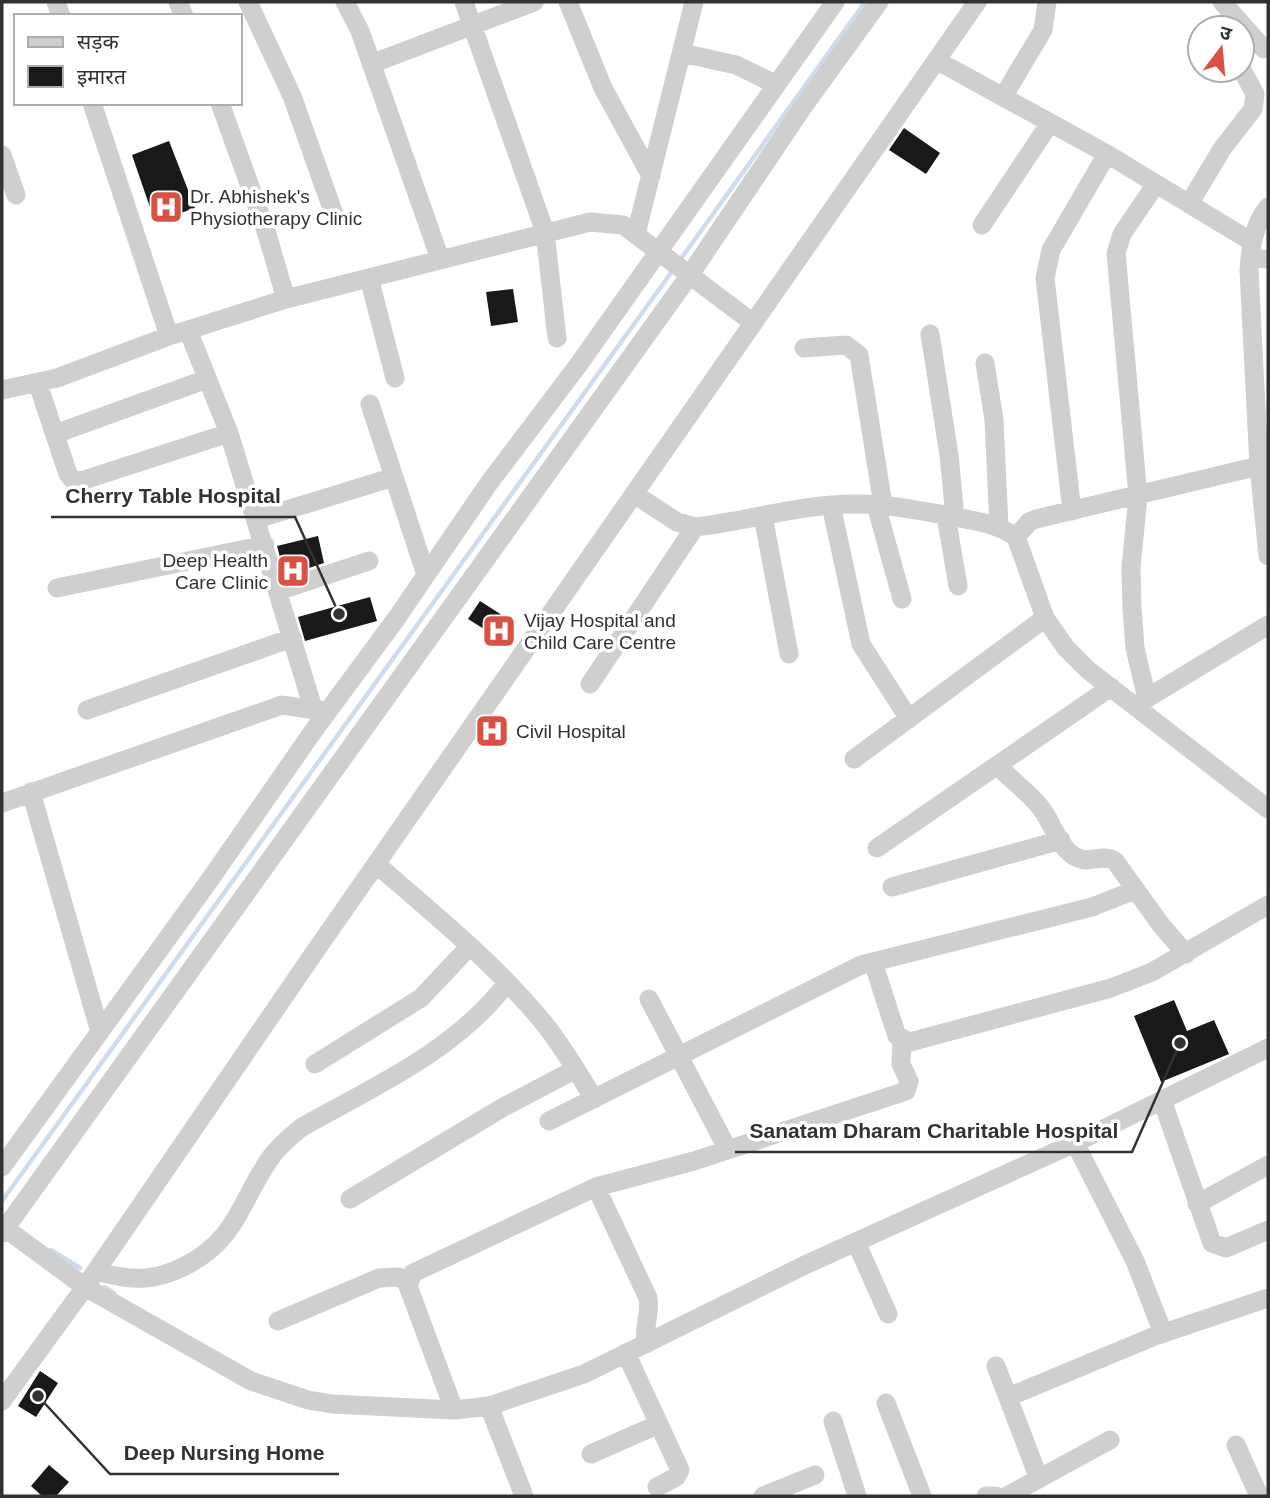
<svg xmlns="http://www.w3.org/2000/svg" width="1270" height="1498" font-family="Helvetica,'Noto Sans Devanagari',sans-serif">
<rect width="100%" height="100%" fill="#fff"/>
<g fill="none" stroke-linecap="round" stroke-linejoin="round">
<path stroke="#cfdceb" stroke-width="4.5" d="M680,260L865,2
M2,1201L673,270
M51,1250L80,1268
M105,1287L114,1293"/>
</g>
<path fill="#191919" d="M904,128L940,153L926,174L889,150Z
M169,141L195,208L155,222L132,155Z
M513,289L518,322L491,326L486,292Z
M318,536L324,563L285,576L277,546Z
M370,597L377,621L305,641L298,617Z
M480,601L511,621L500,639L468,619Z
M493,718L506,726L494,747L479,738Z
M1174,1000L1187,1031L1214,1020L1229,1054L1161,1082L1134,1016Z
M40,1371L58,1383L36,1417L18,1406Z
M49,1465L69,1482L56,1496H42L31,1486Z"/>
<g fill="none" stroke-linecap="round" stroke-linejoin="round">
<path stroke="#cfcfcf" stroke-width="19" d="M56,2L61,16
M178,2L184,16
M248,2L292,96L335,217
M345,2L360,31L440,259
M464,2L545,232L557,338
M568,2L603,88L651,176
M1222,2L1264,49
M682,53L736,65L775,84
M936,60L1107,154L1252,242
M371,64L534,2
M1003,97L1043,30L1047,2
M92,103L169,336
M220,103L266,231L286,299
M2,155L16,195
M1189,204L1222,149L1253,109L1255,94L1242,70
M1268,207C1253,226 1251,247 1249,270L1259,466L1268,556
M982,225L1050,123
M636,234L694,2
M1251,258L1268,259
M369,278L395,378
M188,330L229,433L313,708
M930,334L949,455L955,517
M804,348L846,345L859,355L883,505
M985,363L994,420L999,527
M38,384L68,474L73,480L81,481L229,433
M2,390L57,378L169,336L286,299L590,222L623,225L752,322
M370,404L426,575
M55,434L207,379
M634,494L677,522L695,527C749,521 804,503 860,504C890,504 920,511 950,516C974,521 996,523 1016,537L1045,618L1066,648L1088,670L1268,809
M831,505L861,644L909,719
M876,505L902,599
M1072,511L1045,278L1051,250L1107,154
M763,516L789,654
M946,516L958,586
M257,519L394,477
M1016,537L1029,522L1036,519L1259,466
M57,588L265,545
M278,591L369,561
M590,684L695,527
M1147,699L1135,648L1132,608L1131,568L1138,496L1116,253L1122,234L1156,184
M1139,703L1268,625
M87,710L292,638
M854,759L1045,618
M999,767C1013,782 1035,797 1045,814C1054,828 1061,851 1078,858C1090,864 1102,853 1115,861L1161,925L1186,954
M31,792L100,1032
M2,803L282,705L323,711
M877,848L1111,687
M376,864C435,915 498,966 547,1027C564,1049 579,1074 594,1099
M892,887L1061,840
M873,962L897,1036L910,1042L1111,988L1152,972L1268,905
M649,999L728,1150
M315,1064L421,998L469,947
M1162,1100L1212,1243L1226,1248L1268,1230
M549,1121L861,965L1092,907L1135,890
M1075,1143L1135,1261L1163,1333
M2,1167L209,881L314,730L396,619L489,483L579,364L835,2
M596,1187L648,1298C651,1313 643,1327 646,1344
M350,1199L502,1108L576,1069
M1197,1204L1268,1165
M2,1226L85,1287L251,1381L308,1400L332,1404L454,1410L489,1406L584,1374L805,1265L1075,1143L1268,1048
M2,1233L689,276L803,107L879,2
M856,1242L888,1314
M96,1271C130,1281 154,1282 185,1266C238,1239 240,1201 271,1157C280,1145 291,1136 302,1127C375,1086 455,1051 507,983
M278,1321L379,1278L398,1277L409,1282
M626,1353L680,1470L676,1477L657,1487
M996,1366L1039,1479
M1008,1397L1155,1336L1268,1298
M2,1401L85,1287L314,953L977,2
M886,1403L922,1496
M489,1406L524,1496
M454,1410L408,1286L413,1273L596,1187L694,1161L906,1091L909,1081L901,1064L902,1041
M833,1421L857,1496
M1236,1445L1259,1496
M591,1454L659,1424
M763,1496L815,1475
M986,1496H996
M1007,1496L1110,1440"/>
</g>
<defs>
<symbol id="hospital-square" viewBox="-11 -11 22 22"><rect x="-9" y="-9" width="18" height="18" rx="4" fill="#d95143" stroke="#fff"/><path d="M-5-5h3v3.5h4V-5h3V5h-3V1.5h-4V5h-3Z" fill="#fff"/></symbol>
</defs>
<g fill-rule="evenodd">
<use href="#hospital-square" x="147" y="188" width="38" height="38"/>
<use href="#hospital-square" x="274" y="552" width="38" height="38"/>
<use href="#hospital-square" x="480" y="612" width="38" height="38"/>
<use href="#hospital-square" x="473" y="712" width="38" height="38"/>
</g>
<g text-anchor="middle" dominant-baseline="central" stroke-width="7" stroke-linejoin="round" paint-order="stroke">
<g font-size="19" fill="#323232" stroke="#fff" text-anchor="start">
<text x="190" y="196">Dr. Abhishek's<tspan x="190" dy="22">Physiotherapy Clinic</tspan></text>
<text x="268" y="560" text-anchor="end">Deep Health<tspan x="268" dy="22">Care Clinic</tspan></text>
<text x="524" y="620">Vijay Hospital and<tspan x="524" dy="22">Child Care Centre</tspan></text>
<text x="516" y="731">Civil Hospital</text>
</g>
</g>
<path fill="none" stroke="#323232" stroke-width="2.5" d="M339 614L295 517H51M1180 1043L1132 1152H735M38 1396L110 1474H339"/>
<g fill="#323232" stroke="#fff" stroke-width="2.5">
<circle cx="339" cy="614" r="7"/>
<circle cx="1180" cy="1043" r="7"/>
<circle cx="38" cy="1396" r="7"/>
</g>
<g font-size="21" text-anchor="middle" font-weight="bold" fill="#323232" stroke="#fff" stroke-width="7" stroke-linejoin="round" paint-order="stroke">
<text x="173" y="503">Cherry Table Hospital</text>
<text x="934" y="1138">Sanatam Dharam Charitable Hospital</text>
<text x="224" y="1460">Deep Nursing Home</text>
</g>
<rect width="1270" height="1498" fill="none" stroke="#323232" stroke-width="7"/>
<rect x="14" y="14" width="228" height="91" fill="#ffffff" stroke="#adadad" stroke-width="2"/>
<rect x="28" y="37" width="35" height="10" fill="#cfcfcf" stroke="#adadad" stroke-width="2"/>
<text x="77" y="49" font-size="21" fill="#323232">सड़क</text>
<rect x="28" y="66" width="35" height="21" fill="#191919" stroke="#adadad" stroke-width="2"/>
<text x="77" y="84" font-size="21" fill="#323232">इमारत</text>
<g transform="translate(1221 49) rotate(16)"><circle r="33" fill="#ffffff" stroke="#adadad" stroke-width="2"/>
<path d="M0-5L12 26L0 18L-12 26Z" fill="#d95143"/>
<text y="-10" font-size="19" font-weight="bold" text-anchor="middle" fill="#323232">उ</text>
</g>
</svg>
